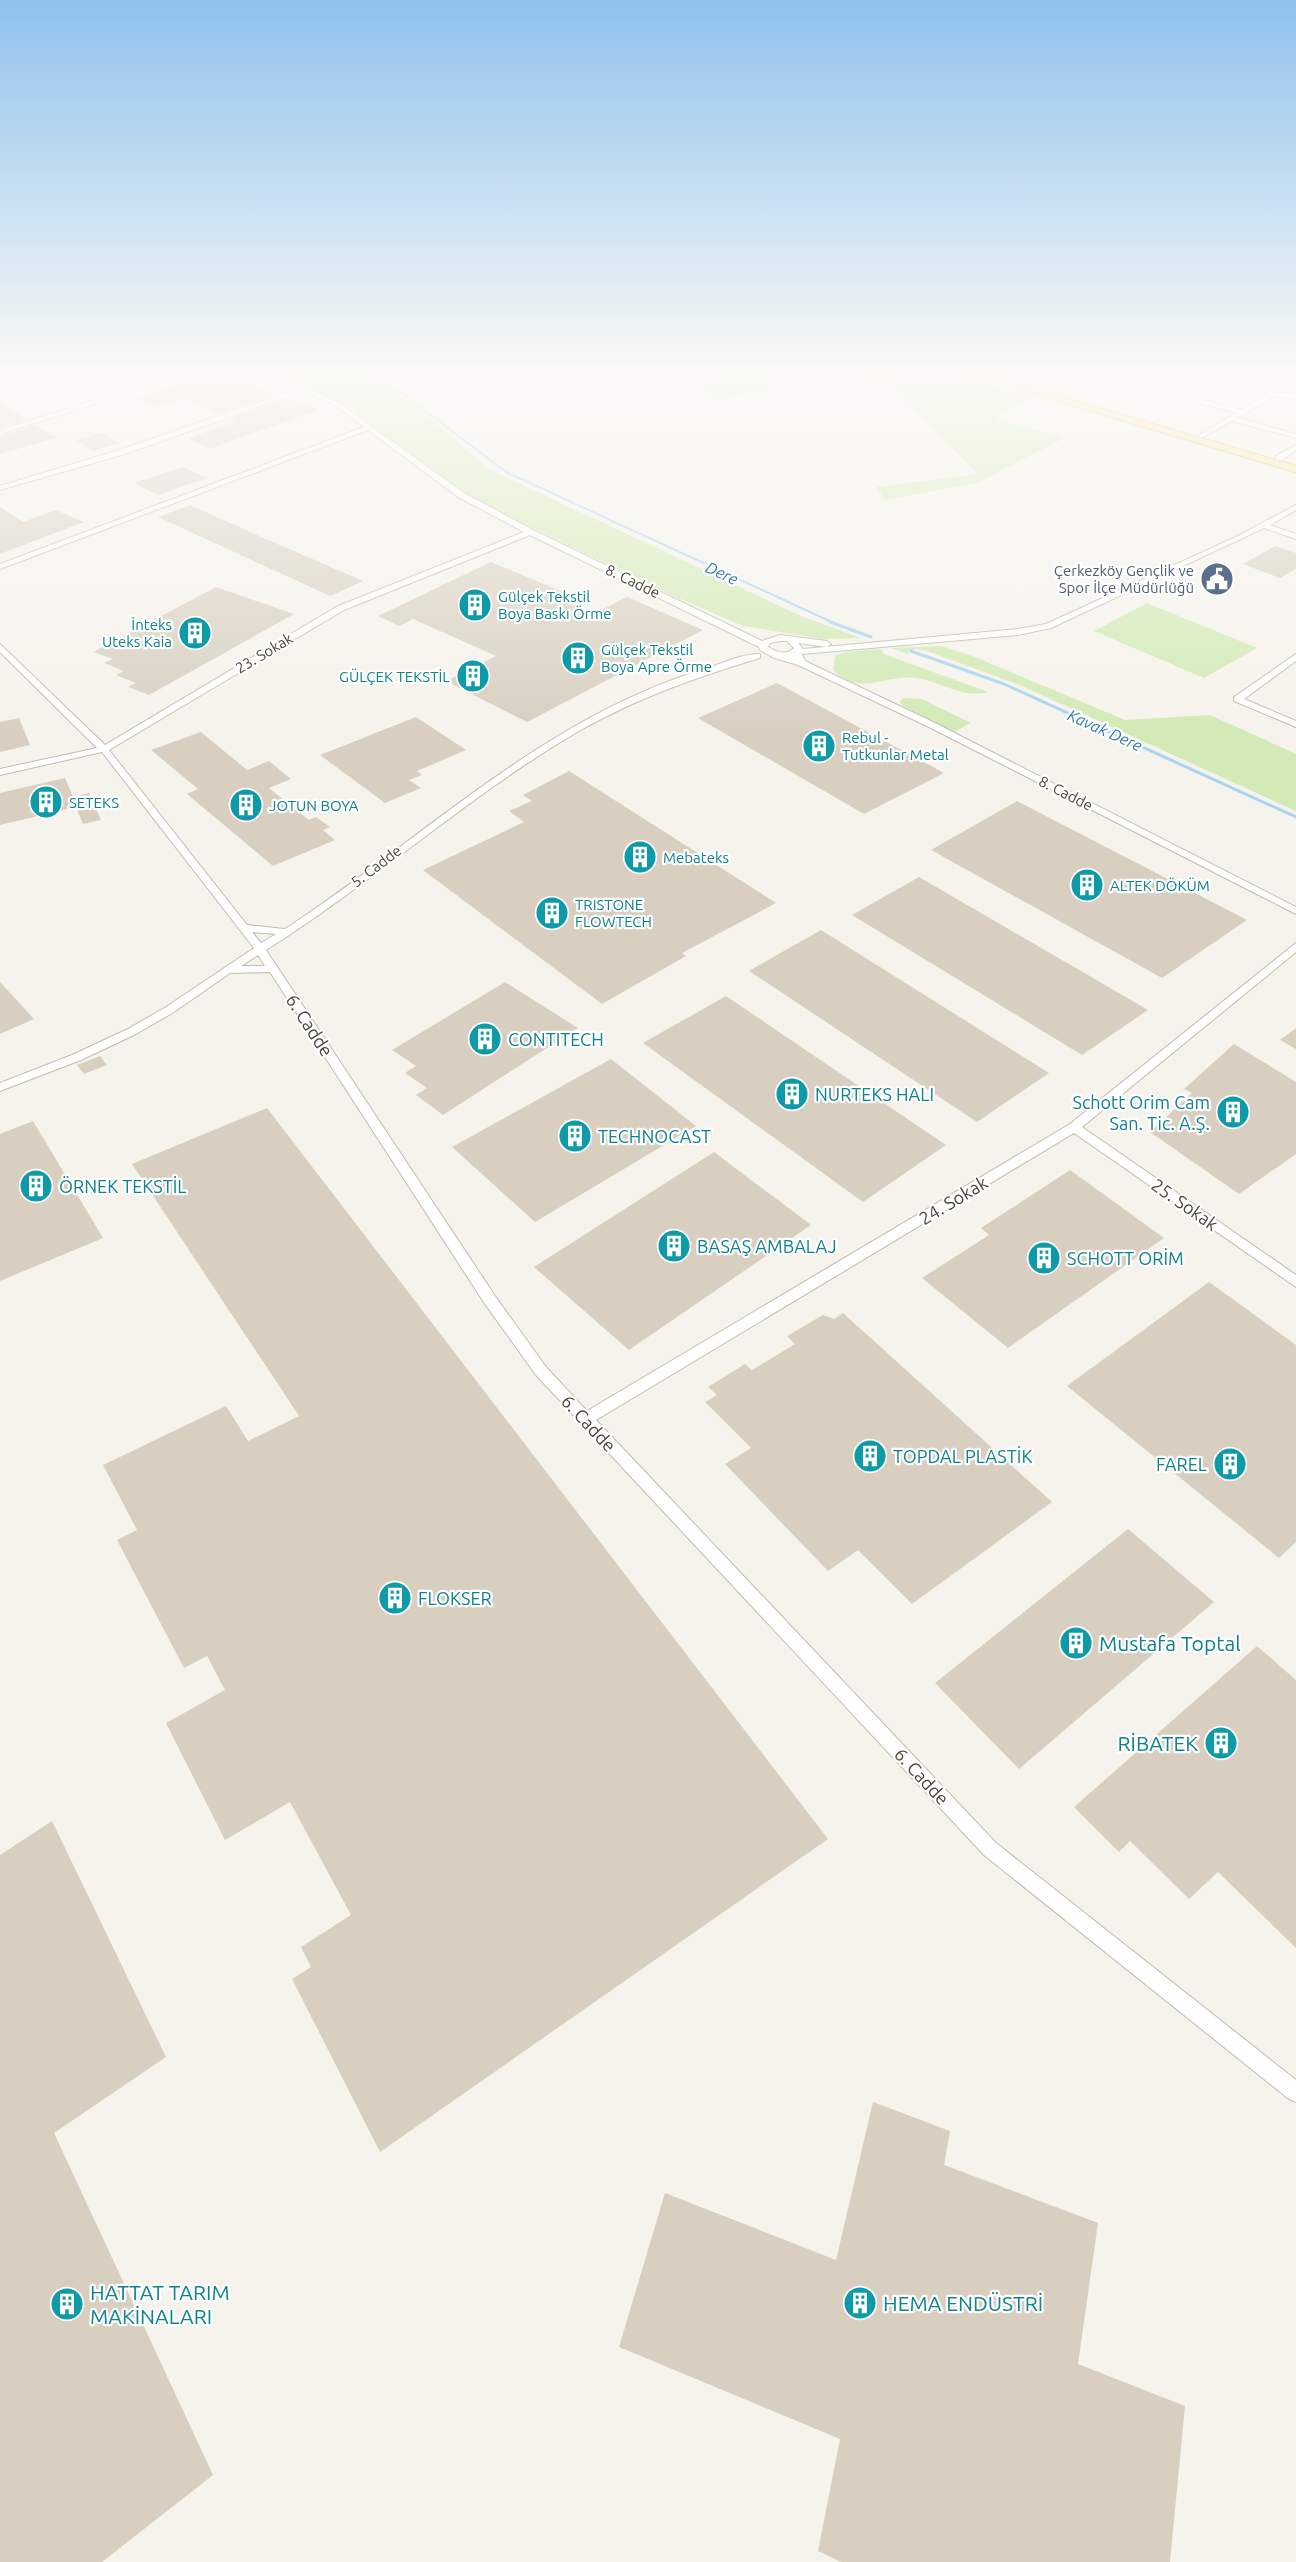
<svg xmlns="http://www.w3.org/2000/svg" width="1296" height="2562" font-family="Ubuntu,sans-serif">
<rect width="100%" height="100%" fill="#f6f3ec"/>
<path fill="#d2eab5" d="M261,374H346L392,391L410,402L489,469L803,617L861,638L824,639L743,626L678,598L464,495L344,403Z
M742,374H784L761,376L773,391L714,399L700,384Z
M852,374H941L862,384Z
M966,379L1031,397L995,419L1065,438L977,483L885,500L876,487L978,474L891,385Z
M1147,603L1257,648L1204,678L1094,631Z
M942,646L975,657L1125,720L1210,715L1296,754V811L1020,685L924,650L915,649L908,652L910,655L891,648Z
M881,649L884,654L988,692C960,699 942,681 916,678C886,674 859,697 833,670L835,656L846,652Z
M903,698L922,699L971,723L954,732L903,706L900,702Z"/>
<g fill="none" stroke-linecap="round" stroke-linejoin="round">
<path stroke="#a9d4f2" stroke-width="2" d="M362,374L403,394L506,472L834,623"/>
<path stroke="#a9d4f2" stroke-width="3" d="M830,622L871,637
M911,651L1004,684L1296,817"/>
</g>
<path fill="#d8cfc1" d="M206,374H219L275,394L217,414L185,399L159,407L137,398Z
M288,399L318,410L209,449L188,438L236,422L229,419Z
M0,403L26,419L0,428Z
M36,425L56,438L0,454V436Z
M101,433L119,443L93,451L76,440Z
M183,467L206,478L158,495L134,483Z
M190,505L266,539L363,581L330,596L158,517Z
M0,507L23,522L56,510L84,522L0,554Z
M1275,546L1296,553V569L1280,578L1243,564Z
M491,562L570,595L560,600L594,614L627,597L703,630L527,722L446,681L496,656L413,619L399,626L378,616Z
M216,587L294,614L149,695L128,687L136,683L116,675L124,671L104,663L113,659L93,652Z
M777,683L944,773L864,814L698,718Z
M416,717L466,750L417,771L422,775L409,780L421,788L385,803L320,755Z
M19,718L30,745L0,752V722Z
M201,732L247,770L269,761L291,779L269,788L309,820L316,817L330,827L323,830L335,840L273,866L187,794L198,789L151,750Z
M569,771L776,903L682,953L686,956L602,1004L423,870L524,822L509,811L532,801L523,795Z
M65,778L73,797L89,793L101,820L83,824L76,807L0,825V793Z
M1017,801L1247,920L1162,978L931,850Z
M919,877L1148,1010L1082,1055L852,915Z
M821,930L1049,1073L977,1122L749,971Z
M0,982L34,1019L0,1034Z
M505,982L578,1028L443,1115L416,1095L427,1088L405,1073L416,1066L392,1050Z
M726,996L946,1145L863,1202L643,1043Z
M1296,1028V1049L1280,1040Z
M1234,1044L1296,1082V1154L1239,1194L1150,1132L1192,1093L1184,1089Z
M100,1056L107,1065L84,1074L77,1065Z
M611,1059L696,1126L535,1222L452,1147Z
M267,1108L828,1839L380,2152L292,1979L311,1967L301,1947L351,1915L290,1802L225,1840L166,1723L225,1690L207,1656L184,1668L117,1540L137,1530L103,1465L226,1406L248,1441L299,1416L132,1164Z
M33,1121L103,1238L0,1281V1134Z
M714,1152L811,1225L629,1350L534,1267Z
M1070,1170L1164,1238L1008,1348L922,1278L989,1235L981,1228Z
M1209,1282L1296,1345V1542L1279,1558L1067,1386Z
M843,1313L1052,1502L912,1604L858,1550L828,1571L725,1464L751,1448L705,1402L717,1395L708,1387L745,1364L752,1370L795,1344L787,1336L823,1315L834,1319Z
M1128,1529L1214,1602L1019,1769L935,1683Z
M1257,1646L1296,1680V1948L1218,1872L1189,1899L1130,1841L1119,1852L1074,1807Z
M52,1821L166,2057L54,2133L213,2475L102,2562H0V1855Z
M873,2102L950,2131L944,2165L1098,2223L1078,2364L1185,2406L1170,2562H841L818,2551L840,2439L619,2347L665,2193L836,2260Z"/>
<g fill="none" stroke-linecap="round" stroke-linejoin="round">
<defs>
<path id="minor" d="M179,374H189L0,434V430Z
M252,374H262L305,388L339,403L464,493L533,530L762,641L780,635L827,641L831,644L827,647L798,643L803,649L1018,629L1046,624L1240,535L1296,505V510L1270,525L1296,534V539L1264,528L1051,628L1018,635L802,654L805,661L935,723L1296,907V914L929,727L798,665L774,658L760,650L759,647L530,535L344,610L109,750L247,925L285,929C423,839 545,716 708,668C723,663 744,653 760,654V658C697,677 637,698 579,731C469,795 374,882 266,950L495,1296L546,1367L587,1411L1070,1124L1296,943V952L1082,1127L1296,1275V1287L1074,1133L596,1420L996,1843L1296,2080V2102L1289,2099L984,1855L536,1375L485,1304L270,972L230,973L174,1012L136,1034L81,1060L0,1091V1083L72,1055L128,1029L166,1007L254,948L102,752L0,775V769L97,748L0,652V644L105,745L338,606L524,532L458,497L368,430L0,569V564L364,427L335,405L303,391L125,454L0,490V486L119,450L296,389ZM780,641H787L794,648C786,656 777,652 768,647L770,643ZM252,932L276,934L261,943ZM258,955L265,966H241Z
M1096,374H1107L1162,389L1174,383H1208L1210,386L1175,387L1169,391L1241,410L1268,394L1258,374H1264L1274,393L1296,394V398L1273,397L1237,418L1296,434V438L1232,421L1203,437H1199V435L1236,413Z
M1296,445V450L1282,460H1276V456Z
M1296,654V661L1244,699L1296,721V727L1234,701V697Z"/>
<path id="major" d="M968,374H982L1296,466V472Z"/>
</defs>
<use href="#minor" stroke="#c2bbae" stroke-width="2"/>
<use href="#major" stroke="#e6c16a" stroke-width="3"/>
<use href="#minor" fill="#fff" fill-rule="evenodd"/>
<use href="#major" fill="#ffe39c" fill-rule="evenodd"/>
</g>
<linearGradient id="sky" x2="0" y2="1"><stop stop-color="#8fc1ec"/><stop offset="0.51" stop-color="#fbfaf6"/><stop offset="1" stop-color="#fbfaf6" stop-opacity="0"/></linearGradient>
<rect width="1296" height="733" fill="url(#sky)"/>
<defs>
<symbol id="civic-disc" viewBox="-11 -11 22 22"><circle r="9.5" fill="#5c6f8a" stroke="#fff"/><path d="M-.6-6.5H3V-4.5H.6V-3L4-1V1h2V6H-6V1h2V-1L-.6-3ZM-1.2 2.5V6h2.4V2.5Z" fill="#fff"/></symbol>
<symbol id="building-disc" viewBox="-11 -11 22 22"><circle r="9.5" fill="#0f9aa8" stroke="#fff"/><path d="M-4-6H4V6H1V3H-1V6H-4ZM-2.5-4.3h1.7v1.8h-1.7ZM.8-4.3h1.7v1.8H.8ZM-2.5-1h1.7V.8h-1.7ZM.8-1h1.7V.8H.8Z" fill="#fff"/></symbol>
</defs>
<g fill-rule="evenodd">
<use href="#civic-disc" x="1198" y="560" width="38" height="38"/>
<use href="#building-disc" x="456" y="586" width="38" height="38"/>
<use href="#building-disc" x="176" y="614" width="38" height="38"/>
<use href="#building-disc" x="559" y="639" width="38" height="38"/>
<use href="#building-disc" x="454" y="657" width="38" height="38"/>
<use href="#building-disc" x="800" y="727" width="38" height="38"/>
<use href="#building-disc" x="27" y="783" width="38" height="38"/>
<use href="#building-disc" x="227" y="786" width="38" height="38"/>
<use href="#building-disc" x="621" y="838" width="38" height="38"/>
<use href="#building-disc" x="1068" y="866" width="38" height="38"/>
<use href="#building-disc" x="533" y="894" width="38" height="38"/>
<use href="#building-disc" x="466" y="1020" width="38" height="38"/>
<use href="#building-disc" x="773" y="1075" width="38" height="38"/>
<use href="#building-disc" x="1214" y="1093" width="38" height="38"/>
<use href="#building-disc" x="556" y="1117" width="38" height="38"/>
<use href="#building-disc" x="17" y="1167" width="38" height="38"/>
<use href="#building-disc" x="655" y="1227" width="38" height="38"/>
<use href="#building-disc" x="1025" y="1239" width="38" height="38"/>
<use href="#building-disc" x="851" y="1437" width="38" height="38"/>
<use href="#building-disc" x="1211" y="1445" width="38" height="38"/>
<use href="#building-disc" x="376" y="1579" width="38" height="38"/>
<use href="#building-disc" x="1057" y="1624" width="38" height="38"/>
<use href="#building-disc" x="1202" y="1724" width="38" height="38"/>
<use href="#building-disc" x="841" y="2284" width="38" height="38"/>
<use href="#building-disc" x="48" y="2285" width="38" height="38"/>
</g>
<g text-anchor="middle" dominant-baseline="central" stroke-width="4.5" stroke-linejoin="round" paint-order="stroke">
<g font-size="15" fill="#4e5e75" stroke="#fff" text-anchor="end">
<text x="1194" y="570">Çerkezköy Gençlik ve<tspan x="1194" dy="17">Spor İlçe Müdürlüğü</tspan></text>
</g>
<g font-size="15" fill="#4b4439" stroke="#fff">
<text transform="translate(633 581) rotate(26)">8. Cadde</text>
<text transform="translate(264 653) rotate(-31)">23. Sokak</text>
<text transform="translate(1066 793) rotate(27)">8. Cadde</text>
<text transform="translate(376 866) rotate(-37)">5. Cadde</text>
</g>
<g font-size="15" fill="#0d838f" stroke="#fff" text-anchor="start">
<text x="498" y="596">Gülçek Tekstil<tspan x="498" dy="17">Boya Baskı Örme</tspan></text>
<text x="172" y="624" text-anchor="end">İnteks<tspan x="172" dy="17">Uteks Kaia</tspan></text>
<text x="601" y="649">Gülçek Tekstil<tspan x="601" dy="17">Boya Apre Örme</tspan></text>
<text x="450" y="676" text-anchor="end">GÜLÇEK TEKSTİL</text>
<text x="842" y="737">Rebul -<tspan x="842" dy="17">Tutkunlar Metal</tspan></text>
<text x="69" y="802">SETEKS</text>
<text x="269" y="805">JOTUN BOYA</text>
<text x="663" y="857">Mebateks</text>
<text x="1110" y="885">ALTEK DÖKÜM</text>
<text x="575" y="904">TRISTONE<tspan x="575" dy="17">FLOWTECH</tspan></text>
</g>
<g font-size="16" font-style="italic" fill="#2e7ab2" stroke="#fff">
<text transform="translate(722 573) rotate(25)">Dere</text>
<text transform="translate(1105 730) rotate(24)">Kavak Dere</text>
</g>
<g font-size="18" fill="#4b4439" stroke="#fff">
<text transform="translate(310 1025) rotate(57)">6. Cadde</text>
<text transform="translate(953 1200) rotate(-31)">24. Sokak</text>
<text transform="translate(1185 1204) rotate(35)">25. Sokak</text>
<text transform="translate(589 1423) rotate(47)">6. Cadde</text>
<text transform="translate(922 1776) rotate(47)">6. Cadde</text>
</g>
<g font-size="18" fill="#0d838f" stroke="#fff" text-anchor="start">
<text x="508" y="1039">CONTITECH</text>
<text x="815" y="1094">NURTEKS HALI</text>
<text x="1210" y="1102" text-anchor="end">Schott Orim Cam<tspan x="1210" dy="21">San. Tic. A.Ş.</tspan></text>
<text x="598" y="1136">TECHNOCAST</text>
<text x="59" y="1186">ÖRNEK TEKSTİL</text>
<text x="697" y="1246">BASAŞ AMBALAJ</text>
<text x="1067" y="1258">SCHOTT ORİM</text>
<text x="893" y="1456">TOPDAL PLASTİK</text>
<text x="1207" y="1464" text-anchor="end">FAREL</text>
<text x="418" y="1598">FLOKSER</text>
</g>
<g font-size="21" fill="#0d838f" stroke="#fff" text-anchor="start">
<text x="1099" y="1643">Mustafa Toptal</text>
<text x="1198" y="1743" text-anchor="end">RİBATEK</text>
<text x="90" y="2292">HATTAT TARIM<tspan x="90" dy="24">MAKİNALARI</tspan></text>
<text x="883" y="2303">HEMA ENDÜSTRİ</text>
</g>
</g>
</svg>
